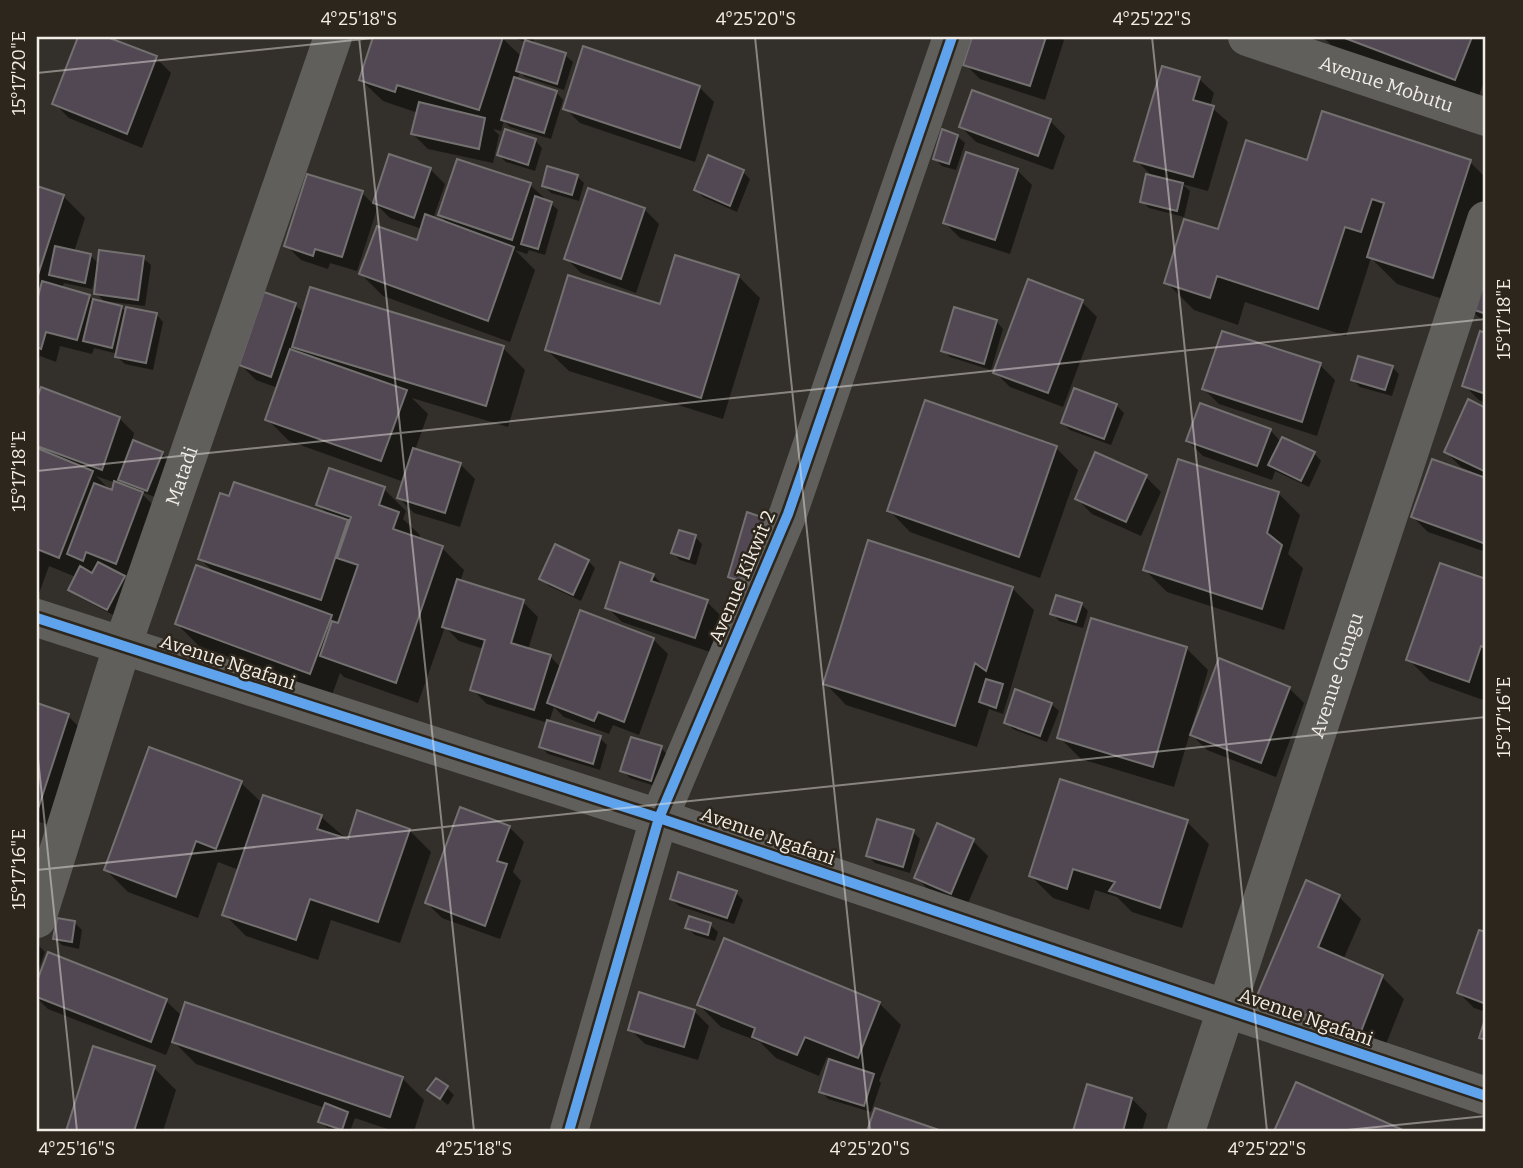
<svg xmlns="http://www.w3.org/2000/svg" width="1523" height="1168" font-family="Bitter,serif">
<rect width="100%" height="100%" fill="#332f2a"/>
<path fill="#0007" fill-rule="evenodd" d="M79,37H102L156,58L171,73L142,148L69,118L54,103Z
M374,37H501L522,57L526,42L510,37H535L532,45L565,55L573,62L564,90L525,77L520,72L517,80L556,92L563,100L551,139L510,127L504,121L501,131L493,129L499,135L493,163L428,149L413,134L418,113L383,101L361,80Z
M974,37H1060L1064,40L1045,100L980,79L965,64Z
M1323,37H1486V76L1477,101L1331,45Z
M1199,79L1214,93L1210,106L1228,122L1208,191L1182,184L1190,191L1184,217L1149,208L1142,201L1153,177L1136,160Z
M699,87L714,102L695,162L580,123L565,108Z
M1050,121L1065,136L1053,170L976,142L961,127Z
M957,136L965,143L956,170L942,166L935,159Z
M535,140L542,148L535,171L506,162L499,155Z
M390,156L430,169L445,184L433,219L450,225L440,215L530,185L558,210L545,255L529,250L527,254L515,250L535,270L510,342L383,296L361,274L418,243L422,229L390,218L378,206L357,271L330,263L328,269L301,260L286,245L362,193L374,205Z
M1308,162H1470L1486,178V226L1461,305L1397,284L1371,258L1346,336L1245,302L1238,325L1194,310L1166,282L1219,231Z
M1017,170L1032,185L1010,254L960,238L945,223Z
M743,172L750,179L737,212L703,197L696,190Z
M577,176L584,183L579,201L551,193L544,186Z
M37,188L63,196L85,218L74,252L90,255L99,264L143,258L151,265L145,306L104,301L96,293L98,272L96,271L92,289L64,283L62,288L89,296L94,301L121,307L126,312L156,314L163,322L153,370L125,364L117,357L118,354L94,348L92,354L60,346L56,362L40,356L37,365Z
M644,209L659,224L636,293L581,273L566,258Z
M1486,257V324L1468,307Z
M738,276L760,298L723,419L569,371L547,350Z
M1082,302L1097,317L1063,407L1010,387L995,372Z
M295,305L304,313L503,348L525,370L508,427L412,398L428,414L415,450L460,464L475,479L460,527L414,513L399,498L404,482L289,441L267,419L278,388L256,380L241,365Z
M996,321L1003,329L991,370L950,357L943,350Z
M1481,333L1486,335V403L1479,400L1464,385Z
M1320,365L1335,380L1317,436L1219,404L1204,389Z
M1392,367L1399,374L1392,396L1360,387L1353,380Z
M42,390L119,418L134,433L132,441L162,453L169,461L155,497L139,491L157,509L131,577L120,573L131,584L115,616L77,596L70,589L76,577L49,566L37,599V403ZM96,476L116,483L112,492ZM119,478L130,489L116,484Z
M1469,402L1486,410V552L1428,532L1413,517L1476,477L1477,474L1461,467L1446,452Z
M1116,405L1124,413L1111,445L1070,430L1063,423Z
M1270,430L1281,442L1314,453L1321,461L1309,487L1275,471L1272,480L1203,456L1188,441Z
M1056,448L1078,470L1040,578L910,532L889,510Z
M1146,477L1161,492L1141,536L1092,514L1077,499Z
M384,489L406,511L403,519L420,535L418,540L442,548L464,570L460,582L523,602L538,617L528,650L550,656L561,668L653,639L668,654L639,735L613,725L609,734L564,717L554,707L549,722L600,738L607,745L600,770L548,754L541,747L548,723L487,704L472,689L484,649L459,641L445,627L418,703L344,677L340,673L332,695L199,646L177,624L216,574L200,559L330,516L318,504Z
M1278,493L1300,515L1288,554L1303,568L1284,630L1167,592L1145,570Z
M695,537L702,544L696,565L680,560L673,553Z
M588,561L595,568L581,601L549,586L542,579Z
M1442,565L1486,581V701L1430,681L1408,659Z
M653,575L666,588L707,602L722,617L710,652L622,622L607,607Z
M1012,588L1034,610L1003,714L989,709L977,747L846,705L825,683Z
M1081,604L1088,611L1083,628L1059,621L1052,613Z
M1186,648L1208,670L1191,730L1194,731L1289,688L1304,703L1276,777L1207,750L1190,733L1174,787L1081,759L1059,737Z
M1051,704L1059,711L1047,742L1013,729L1006,722Z
M37,705L68,716L83,731L52,826L37,821Z
M661,748L668,755L658,787L630,778L622,770Z
M241,783L262,803L321,817L349,841L409,830L431,852L400,943L331,920L318,960L246,936L224,914L239,870L218,862L198,918L128,892L106,870Z
M1187,822L1209,844L1182,928L1132,912L1117,897L1095,890L1089,910L1053,898L1031,876Z
M509,827L524,842L513,872L521,881L500,939L442,918L427,903Z
M913,832L920,839L910,873L875,863L868,856Z
M973,841L988,856L966,908L931,892L916,877Z
M1307,882L1339,897L1361,919L1343,960L1382,977L1404,999L1382,1054L1280,1019L1258,998Z
M736,893L743,900L734,924L679,906L671,899Z
M75,923L82,930L79,949L62,945L55,938Z
M710,925L718,932L715,941L695,935L687,928Z
M1480,932L1486,934V1012L1474,1008L1459,993Z
M37,944L45,952L37,974Z
M49,954L166,1001L182,1016L402,1078L424,1100L414,1131H393L355,1118L350,1131H335L327,1128L320,1121L325,1108L196,1064L172,1040L166,1055L48,1009L37,998V985Z
M879,1003L901,1025L879,1081L881,1083L871,1112L828,1099L821,1091L831,1059L827,1057L819,1076L776,1058L760,1042L721,1027L699,1005Z
M694,1011L709,1026L698,1060L645,1044L630,1029Z
M94,1049L154,1068L176,1090L163,1131H68Z
M1297,1084L1401,1131H1276Z
M1088,1086L1132,1099L1147,1114L1142,1131H1075Z
M447,1088L454,1095L448,1105L430,1090Z"/>
<path fill="#524854" stroke="#737070" stroke-width="2" d="M78,37H107L157,56L127,134L52,104Z
M373,37H503L479,110L397,85L395,92L359,80Z
M972,37H1046L1030,86L963,65Z
M1342,37H1472L1455,80Z
M525,40L566,53L557,84L516,71Z
M583,46L700,86L680,148L563,109Z
M1162,66L1200,77L1193,100L1214,106L1193,177L1134,161Z
M514,77L557,91L544,133L501,120Z
M972,90L1051,119L1038,156L959,127Z
M419,102L485,118L479,149L411,134Z
M1322,111L1471,160L1433,278L1367,257L1384,203L1372,199L1361,232L1345,227L1318,309L1217,276L1210,298L1164,283L1184,219L1218,229L1246,140L1307,160Z
M505,129L536,139L528,165L497,155Z
M942,129L958,135L949,164L933,159Z
M966,152L1018,169L995,240L943,223Z
M389,154L431,168L414,218L373,203Z
M708,155L744,170L730,206L694,190Z
M457,159L531,183L512,240L438,215Z
M547,166L578,175L572,195L542,186Z
M307,174L363,191L342,257L315,249L313,256L284,246Z
M1146,174L1183,183L1177,211L1140,202Z
M37,186L64,195L37,278Z
M588,188L645,208L621,279L564,259Z
M535,196L552,202L538,249L521,244Z
M425,214L514,247L488,321L359,274L377,226L417,240Z
M55,246L91,254L85,283L49,275Z
M99,250L144,256L138,300L94,294Z
M1486,252V314L1466,307Z
M675,255L739,275L701,398L545,350L568,275L660,304Z
M1028,279L1083,300L1048,393L993,373Z
M42,281L90,295L77,340L46,332L41,349L37,347V301Z
M310,287L504,346L486,406L292,347Z
M264,292L296,303L271,377L239,365Z
M93,299L122,306L112,348L83,341Z
M126,307L157,313L146,363L115,357Z
M954,307L997,320L984,364L941,351Z
M1222,331L1321,363L1302,422L1202,389Z
M1480,331L1486,333V394L1462,386Z
M290,349L407,390L381,461L265,420Z
M1358,356L1393,366L1385,390L1351,380Z
M41,387L120,417L102,470L37,446V398Z
M1074,388L1117,404L1104,439L1061,423Z
M1468,399L1486,408V472L1444,452Z
M925,400L1057,446L1019,557L887,511Z
M1200,403L1271,429L1257,466L1186,441Z
M1282,437L1315,452L1301,481L1268,465Z
M133,440L163,452L147,491L118,480Z
M37,448L93,471L59,558L37,549Z
M413,448L461,463L445,513L397,498Z
M1095,452L1147,475L1126,522L1075,499Z
M1178,459L1279,492L1267,533L1282,545L1262,609L1143,570Z
M1432,459L1486,478V544L1411,517Z
M329,468L385,487L379,505L399,512L393,529L443,546L396,683L320,656L332,621L338,623L358,565L337,558L351,517L316,505Z
M114,481L143,492L116,564L86,552L83,561L67,554L94,483L112,490Z
M234,482L348,520L321,600L198,559L220,493L229,496Z
M747,512L767,519L749,584L728,577Z
M679,530L696,535L689,559L671,553Z
M868,540L1013,587L986,671L975,663L955,726L823,684Z
M555,544L589,560L573,595L539,579Z
M98,562L125,576L107,610L68,590L80,566L92,573Z
M620,562L654,574L651,581L708,600L695,638L605,608Z
M1440,563L1486,579V648L1481,646L1469,682L1406,660Z
M196,565L332,615L310,674L175,624Z
M457,579L524,600L511,643L551,655L534,710L470,690L485,640L442,627Z
M1056,595L1082,603L1076,622L1050,614Z
M580,610L654,638L624,722L598,712L594,721L547,703Z
M1091,618L1187,647L1153,767L1057,738Z
M1219,658L1290,687L1261,763L1190,735Z
M986,679L1003,684L996,708L979,702Z
M1015,689L1052,703L1040,736L1004,723Z
M37,703L69,714L37,812Z
M547,720L601,736L593,764L539,747Z
M631,737L662,746L651,781L620,771Z
M149,747L242,781L216,849L196,841L176,897L104,870Z
M1060,779L1188,820L1160,908L1109,891L1115,882L1073,869L1067,889L1029,876Z
M263,795L322,815L317,829L348,839L357,810L410,829L378,922L310,899L296,940L222,915Z
M460,807L510,826L497,861L507,864L485,926L425,903Z
M877,819L914,830L903,867L866,856Z
M937,823L974,839L951,894L914,878Z
M678,872L737,891L727,918L670,899Z
M1306,880L1340,895L1318,947L1383,975L1360,1034L1256,998Z
M689,916L711,923L708,935L685,928Z
M57,918L75,921L72,942L53,939Z
M1479,930L1486,932V1004L1457,993Z
M724,938L880,1002L858,1058L805,1037L797,1055L752,1037L755,1028L697,1005Z
M48,952L167,999L151,1042L37,997V981Z
M639,992L695,1010L684,1047L628,1030Z
M185,1002L403,1077L390,1117L172,1042Z
M1486,1016V1040L1479,1038Z
M93,1046L155,1066L134,1131H66Z
M829,1059L874,1074L864,1106L819,1092Z
M436,1078L448,1086L440,1099L427,1090Z
M1296,1082L1405,1131H1274Z
M1087,1084L1132,1098L1123,1131H1073Z
M325,1103L348,1112L342,1130L318,1122Z
M875,1108L942,1131H867Z"/>
<g fill="none" stroke-linecap="round" stroke-linejoin="round">
<g stroke="#605f5c" stroke-width="38">
<path id="s1" d="M1247,37L1486,117"/>
<path d="M37,618L659,818L1486,1096"/>
<path id="s2" d="M37,919L122,647L333,37"/>
<path d="M569,1131L659,818L788,514L952,37"/>
<path id="s3" d="M1186,1131L1486,220"/>
</g>
<defs>
<path id="cycleway" d="M37,618L659,818L1486,1096
M569,1131L659,818L788,514L952,37"/>
</defs>
<use href="#cycleway" stroke="#2d261c" stroke-width="15"/>
<use href="#cycleway" stroke="#60a3ed" stroke-width="10"/>
</g>
<path fill="none" stroke="#f2ede6" stroke-width="2" stroke-opacity="0.45" d="M359,37L474,1131M755,37L870,1131M1152,37L1267,1131M37,73L383,37M37,471L1486,319M37,749L77,1131M37,870L1486,717M1337,1131L1486,1116"/>
<g text-anchor="middle" dominant-baseline="central" stroke-width="5" stroke-linejoin="round" paint-order="stroke">
<g font-size="19" fill="#f2ede6" stroke="#2d261c">
<text stroke="none"><textPath href="#s1" startOffset="147">Avenue Mobutu</textPath></text>
<text stroke="none"><textPath href="#s2" startOffset="466">Matadi</textPath></text>
<text transform="translate(742 577) rotate(-67)">Avenue Kikwit 2</text>
<text transform="translate(228 662) rotate(18)">Avenue Ngafani</text>
<text stroke="none"><textPath href="#s3" startOffset="480">Avenue Gungu</textPath></text>
<text transform="translate(768 836) rotate(19)">Avenue Ngafani</text>
<text transform="translate(1306 1017) rotate(19)">Avenue Ngafani</text>
</g>
</g>
<rect width="1523" height="1168" fill="none" stroke="#2d261c" stroke-width="77"/>
<rect x="38" y="38" width="1446" height="1092" fill="none" stroke="#f2ede6" stroke-width="2.5"/>
<g font-size="18" text-anchor="middle" fill="#f2ede6">
<text x="359" y="25">4°25'18"S</text>
<text x="756" y="25">4°25'20"S</text>
<text x="1152" y="25">4°25'22"S</text>
<text transform="translate(19 73) rotate(-90)" y="6">15°17'20"E</text>
<text transform="translate(1504 319) rotate(-90)" y="6">15°17'18"E</text>
<text transform="translate(19 471) rotate(-90)" y="6">15°17'18"E</text>
<text transform="translate(1504 717) rotate(-90)" y="6">15°17'16"E</text>
<text transform="translate(19 869) rotate(-90)" y="6">15°17'16"E</text>
<text x="77" y="1155">4°25'16"S</text>
<text x="474" y="1155">4°25'18"S</text>
<text x="870" y="1155">4°25'20"S</text>
<text x="1267" y="1155">4°25'22"S</text>
</g>
</svg>
